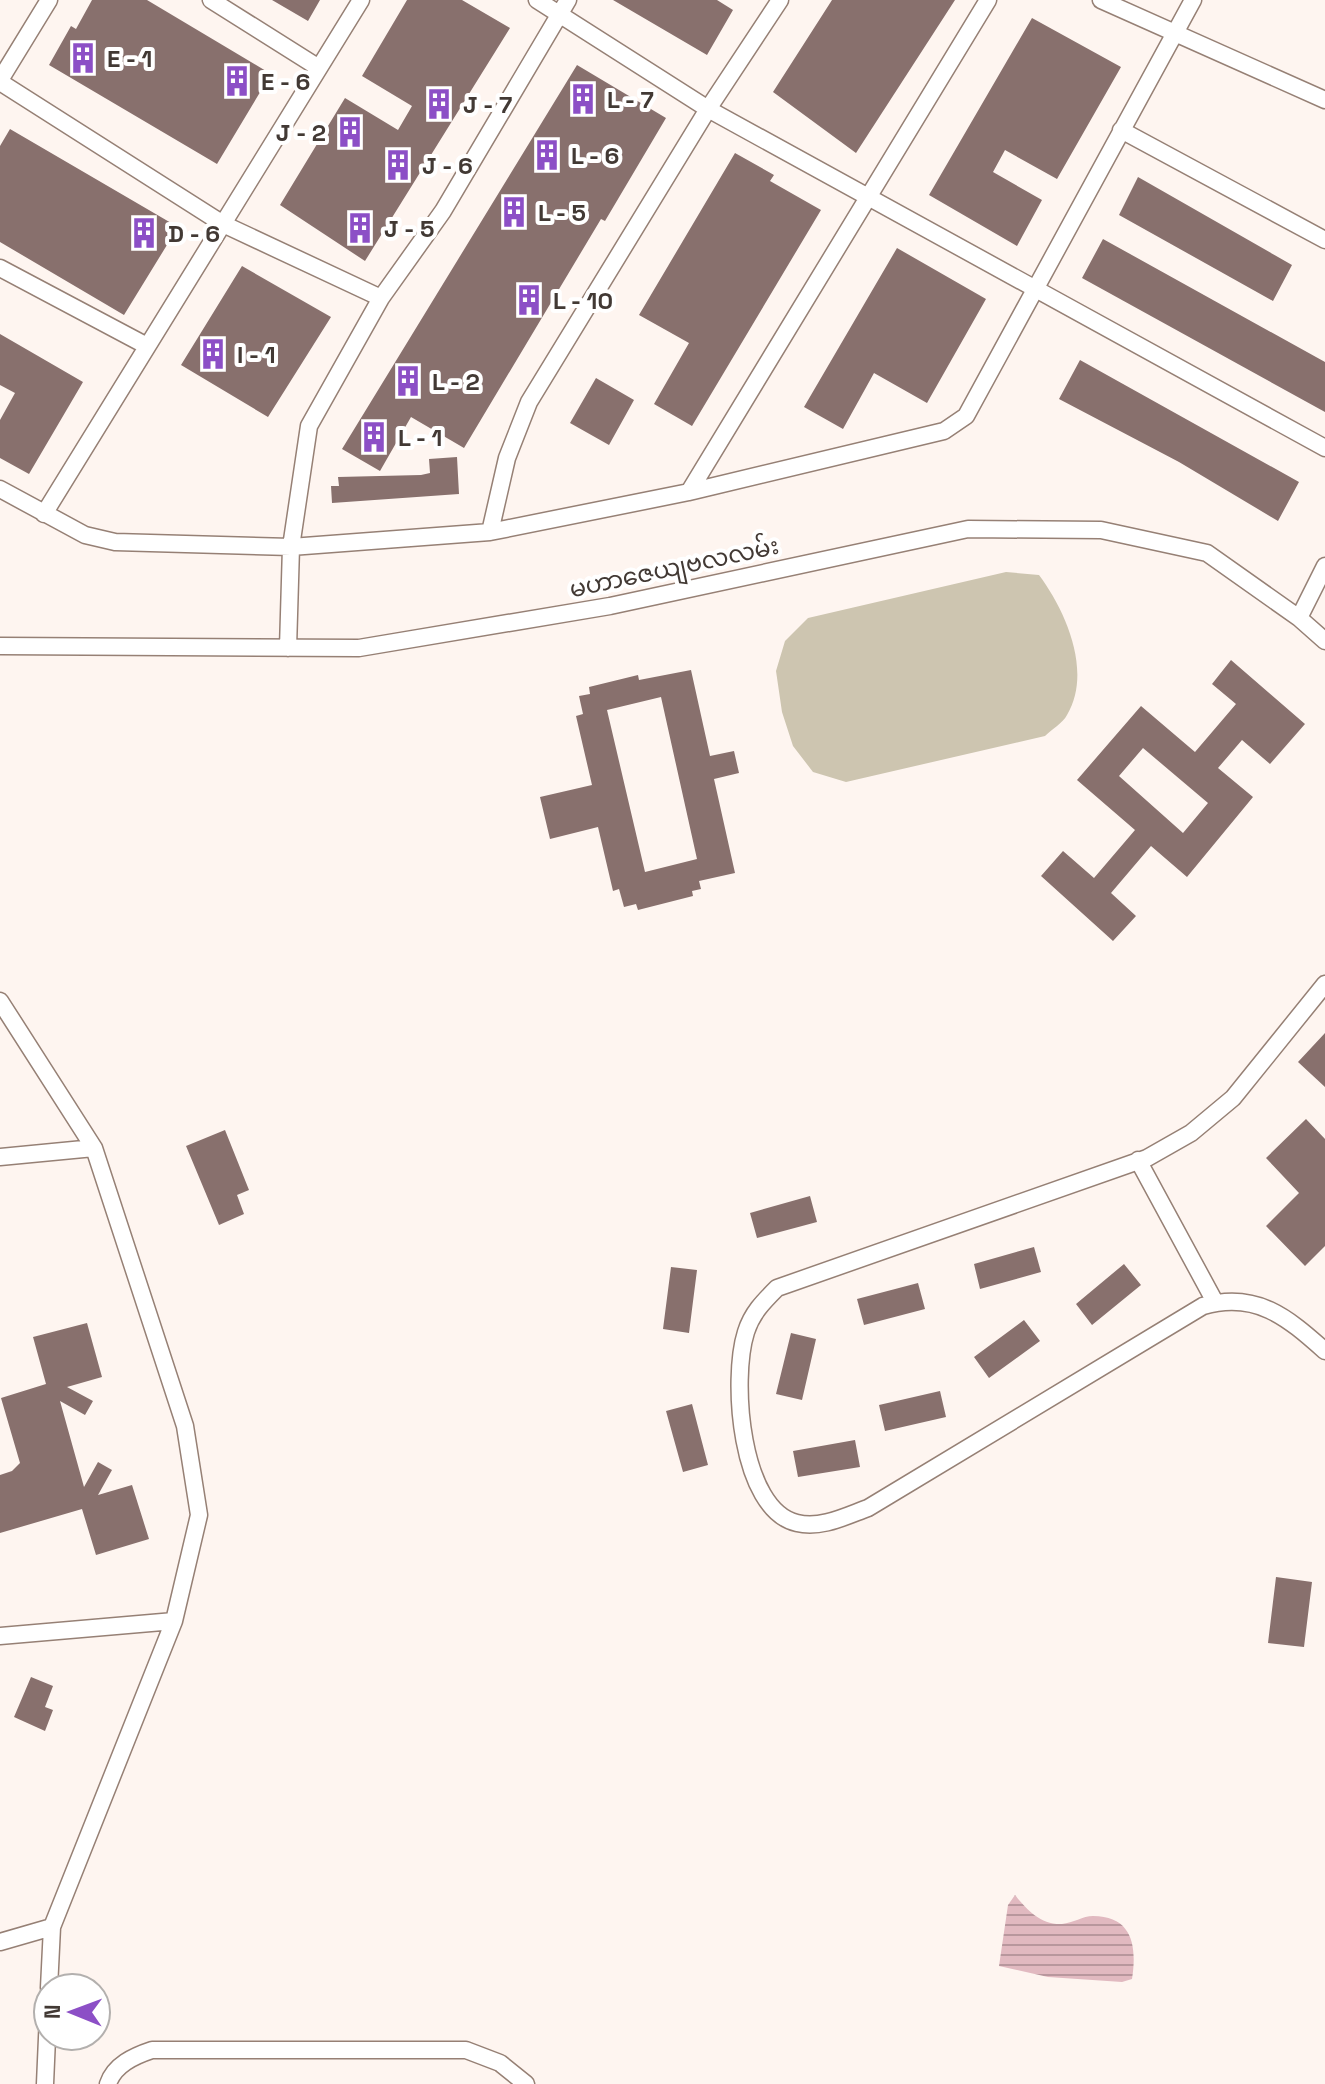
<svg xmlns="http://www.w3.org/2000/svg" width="1325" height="2084" font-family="'Space Grotesk','Noto Sans Myanmar',sans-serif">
<defs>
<pattern id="water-rules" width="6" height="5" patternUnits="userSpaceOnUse" patternTransform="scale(2)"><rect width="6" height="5" fill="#e1b9c0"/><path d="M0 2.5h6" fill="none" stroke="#b8979d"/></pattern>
</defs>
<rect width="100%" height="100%" fill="#fef5f0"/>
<path fill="#cdc5b0" d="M1006,572L1039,575C1065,610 1093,671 1067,715C1063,723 1051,730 1045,736L846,782L813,772L793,746L782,712L776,671L785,641L808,618Z"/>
<path fill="url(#water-rules)" d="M1015,1895C1027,1910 1041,1925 1062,1924C1073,1923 1083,1916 1093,1916C1133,1916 1137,1947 1132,1979L1122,1982L1048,1977L999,1966L1008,1905Z"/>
<path fill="#88706d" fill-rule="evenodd" d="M92,0H147L271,74L217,164L49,65L71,26L76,29Z
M272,0H320L308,21Z
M407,0H462L510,28L365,261L280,205L345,98L398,130L412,106L362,76Z
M613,0H717L733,10L707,55Z
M832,0H955L856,153L773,92Z
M1032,18L1121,67L1057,179L1005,150L993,172L1042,200L1017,246L929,195Z
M577,65L666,118L605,221L601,219L464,448L411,417L380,471L342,449Z
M10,129L178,227L124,315L0,242V146Z
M735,153L774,175L770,181L821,210L692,426L654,404L689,343L639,315Z
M1138,177L1292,265L1273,301L1119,215Z
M1103,239L1325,362V412L1082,278Z
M897,248L986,299L927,403L874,373L843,429L804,407Z
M242,266L331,317L268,417L181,365Z
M0,334L83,382L29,474L0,458V420L15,393L0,385Z
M1080,360L1299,482L1278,521L1179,462L1059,399Z
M596,378L634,400L609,445L570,423Z
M457,457L459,494L332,503L331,486H339L338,477L421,475L430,473L429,459Z
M1231,660L1305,724L1270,764L1242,740L1218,768L1253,797L1187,877L1151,846L1111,893L1136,916L1113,941L1041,876L1063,851L1094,878L1135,830L1077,780L1141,706L1195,752L1236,704L1212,684ZM1143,748L1208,803L1183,833L1119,776Z
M691,670L710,756L734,751L739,773L714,779L735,873L699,881L701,889L692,891L693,896L638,910L636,904L624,907L619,889L613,891L598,827L550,839L540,797L592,785L576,716L583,714L579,696L590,694L589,687L638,675L639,680ZM661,697L697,859L645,872L607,710Z
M1325,1033V1087L1298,1062Z
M1306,1119L1325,1139V1246L1305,1266L1266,1226L1299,1193L1266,1158Z
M225,1130L249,1190L237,1195L244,1214L219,1225L186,1146Z
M810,1196L817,1222L757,1238L750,1213Z
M1034,1247L1041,1272L980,1289L974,1264Z
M1124,1264L1141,1285L1092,1325L1076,1304Z
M671,1267L697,1270L689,1333L663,1329Z
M918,1283L925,1309L864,1325L857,1299Z
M1024,1320L1040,1341L989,1378L974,1357Z
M87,1323L102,1377L67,1387L93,1401L85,1415L60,1401L84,1487L98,1462L112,1470L98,1495L132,1485L149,1539L96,1555L82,1509L0,1533V1475L12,1471L20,1463L1,1398L46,1384L33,1337Z
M791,1333L816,1339L802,1400L776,1394Z
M940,1391L946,1417L885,1431L879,1405Z
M692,1404L708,1465L683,1472L666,1411Z
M855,1440L860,1467L798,1477L793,1451Z
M1276,1577L1312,1582L1304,1647L1268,1643Z
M31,1677L53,1686L45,1707L53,1710L45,1731L14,1717Z"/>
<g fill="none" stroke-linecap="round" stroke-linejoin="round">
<defs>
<path id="minor" d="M211,0L319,68
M537,0L708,109L1325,448
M1101,0L1325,100
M0,80L49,0
M0,82L223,224L381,298
M1121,130L1325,240
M0,268L147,346
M0,489L85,535L115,542L291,547L490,532L689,492L944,431L966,416L1193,0
M689,492L988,0
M44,514L361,0
M490,532L507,458L529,402L708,109L780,0
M1299,618L1325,566
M0,646L359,648L610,606L968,529L1101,530L1207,553L1299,618L1325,641
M288,648L291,547L309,426L381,298L443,211L568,0
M1325,984L1233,1098L1191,1133L1147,1158L777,1288C763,1302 752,1313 746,1332C731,1379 740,1510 797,1523C821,1529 846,1516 868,1508L1203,1306C1256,1291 1287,1317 1325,1351
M0,1001L94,1148L185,1426L199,1515L174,1621L52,1927L49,1988
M0,1157L94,1148
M1138,1160L1215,1302
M0,1636L174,1621
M0,1942L52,1927
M45,2084L48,2015
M108,2084C114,2065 134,2056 152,2050H466L500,2063L526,2084"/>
</defs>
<use href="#minor" stroke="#968075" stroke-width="19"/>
<use href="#minor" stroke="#fff" stroke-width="16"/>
</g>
<defs>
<symbol id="building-bare" viewBox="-9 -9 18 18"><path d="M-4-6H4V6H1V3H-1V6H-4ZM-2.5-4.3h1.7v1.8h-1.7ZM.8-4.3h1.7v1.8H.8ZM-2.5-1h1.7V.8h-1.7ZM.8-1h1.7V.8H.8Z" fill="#8c4fc6" stroke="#fff" stroke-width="2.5" paint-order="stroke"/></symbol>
</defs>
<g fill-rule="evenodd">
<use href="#building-bare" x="61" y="36" width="44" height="44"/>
<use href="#building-bare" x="215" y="59" width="44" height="44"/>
<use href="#building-bare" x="561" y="77" width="44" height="44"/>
<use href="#building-bare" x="417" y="82" width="44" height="44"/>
<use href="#building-bare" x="328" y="110" width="44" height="44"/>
<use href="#building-bare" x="525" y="133" width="44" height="44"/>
<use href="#building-bare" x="376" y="143" width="44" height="44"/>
<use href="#building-bare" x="492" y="190" width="44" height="44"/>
<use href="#building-bare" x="338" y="206" width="44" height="44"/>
<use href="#building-bare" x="122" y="211" width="44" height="44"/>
<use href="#building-bare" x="507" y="278" width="44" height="44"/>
<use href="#building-bare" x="191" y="332" width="44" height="44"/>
<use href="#building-bare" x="386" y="359" width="44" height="44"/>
<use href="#building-bare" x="352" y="415" width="44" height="44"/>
</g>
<g text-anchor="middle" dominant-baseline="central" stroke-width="8" stroke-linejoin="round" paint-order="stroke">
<g font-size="24" font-weight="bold" fill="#423934" stroke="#fff" text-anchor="start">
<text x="107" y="58">E - 1</text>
<text x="261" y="81">E - 6</text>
<text x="607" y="99">L - 7</text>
<text x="463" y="104">J - 7</text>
<text x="326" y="132" text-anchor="end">J - 2</text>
<text x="571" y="155">L - 6</text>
<text x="422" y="165">J - 6</text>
<text x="538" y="212">L - 5</text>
<text x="384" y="228">J - 5</text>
<text x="168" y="233">D - 6</text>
<text x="553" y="300">L - 10</text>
<text x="237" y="354">I - 1</text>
<text x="432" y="381">L - 2</text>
<text x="398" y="437">L - 1</text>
</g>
<g font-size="24" fill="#423934" stroke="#fff">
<text transform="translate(674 567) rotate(-12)">မဟာဇေယျဗလလမ်း</text>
</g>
</g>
<g transform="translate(72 2012) rotate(271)"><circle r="38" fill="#ffffff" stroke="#b3b0ae" stroke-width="2"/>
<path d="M0-6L14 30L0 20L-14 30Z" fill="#8c4fc6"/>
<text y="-12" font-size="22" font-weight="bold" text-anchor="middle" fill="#423934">N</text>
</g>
</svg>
